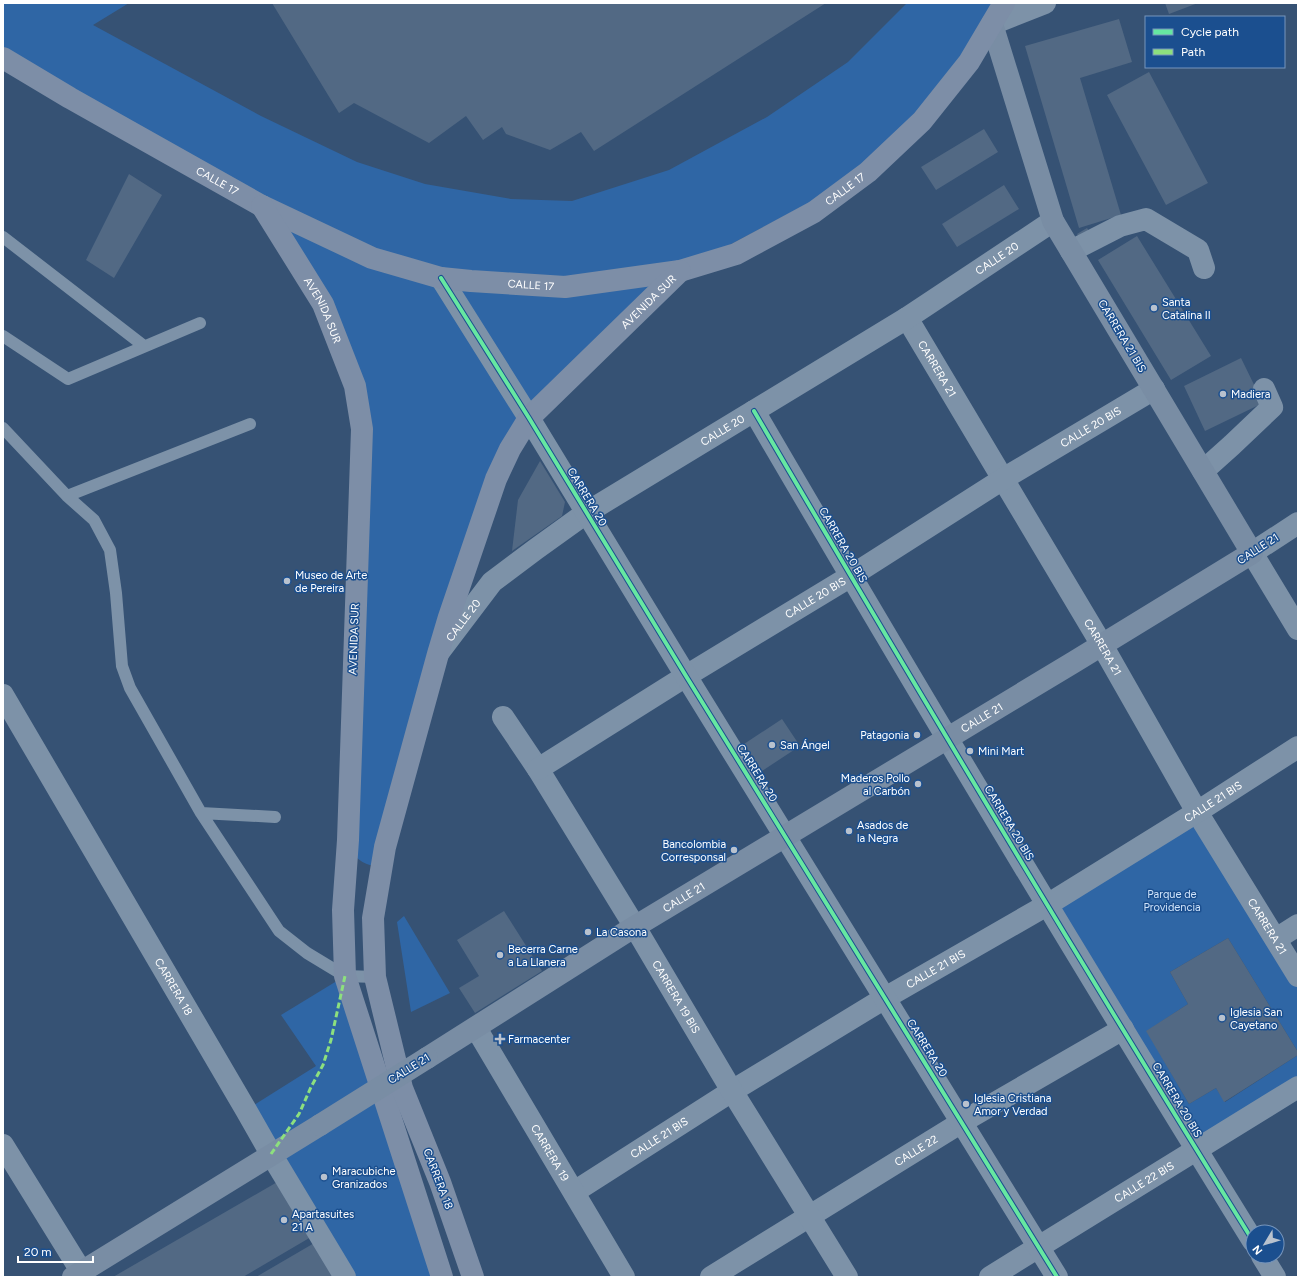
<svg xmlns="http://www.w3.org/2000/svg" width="1301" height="1280" font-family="Figtree,sans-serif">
<rect width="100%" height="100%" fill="#365274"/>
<path fill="#2f66a5" d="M3,3H129L93,25L261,116L357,162L425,184L511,199L572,201L669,170L767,117L848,62L907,3H1004L868,172L680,271L510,449L377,866C365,865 359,861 351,852L355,386L262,206L3,58Z
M1197,812L1298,976V1052L1228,938L1170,972L1188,1004L1147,1031L1189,1104L1216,1088L1225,1102L1298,1055V1087L1196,1150L1047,905Z
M404,916L450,993L411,1012L397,922Z
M345,976L442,1277H345L246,1110L316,1066L281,1015Z"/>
<path fill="#526984" d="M272,3H826L594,151L581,132L550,150L506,134L502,127L483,140L466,116L429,143L354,103L339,113Z
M1165,3H1198L1169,14Z
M1119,19L1132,62L1080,78L1121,215L1079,228L1025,46Z
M1149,72L1208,183L1166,205L1107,95Z
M984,129L998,152L936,190L921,167Z
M129,174L162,195L114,278L86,260Z
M1004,185L1019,209L957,247L942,224Z
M1087,228L1091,234L1081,240L1077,234Z
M1137,236L1211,356L1171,380L1098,260Z
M1241,358L1263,403L1205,431L1184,386Z
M540,461L565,502L562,516L512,551L518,500Z
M782,719L800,746L762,771L744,744Z
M504,911L542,971L475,1013L459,988L479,976L457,940Z
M1228,938L1298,1052V1055L1224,1102L1216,1088L1189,1104L1146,1031L1188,1004L1170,972Z
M279,1181L311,1237L243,1277H113Z
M316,1242L337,1277H256Z"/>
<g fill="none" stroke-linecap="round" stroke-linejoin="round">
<path stroke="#7d92a8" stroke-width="12" d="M3,237L144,346
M3,336L68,379L200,323
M3,428L67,496L94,520L110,550L116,593L122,666L130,688L201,813L279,931L307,953L345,976L375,977
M67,496L250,424
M201,813L275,817"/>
<g stroke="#7d92a8" stroke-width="22">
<path d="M992,24L1045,3"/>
<path d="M1071,251L1120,226L1146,219L1198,250L1204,268"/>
<path id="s1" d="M907,318L1102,645L1197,812L1298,976"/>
<path d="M754,411C917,690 1083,967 1253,1241"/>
<path d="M1203,471L1232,445L1272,407L1264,389"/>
<path d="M1298,523L1252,553L1298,629"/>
<path id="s2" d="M439,652L492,582L536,549L586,513L907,318L1053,221"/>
<path id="s3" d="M3,695L246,1110L271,1154L345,1277"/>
<path d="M503,717L538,769L635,927"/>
<path id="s4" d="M538,769L686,676L851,576L1003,479L1154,389"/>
<path d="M1276,939L1298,925"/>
<path d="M3,1145L81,1271"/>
<path id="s5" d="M574,1192L732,1091L885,998L1047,905L1197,812L1298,747"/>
<path d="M1262,1256L1275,1277"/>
<path id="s6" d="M711,1277L962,1122L1123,1029"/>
<path id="s7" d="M990,1277L1298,1087"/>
</g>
<g stroke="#7d92a8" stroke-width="22">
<path d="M441,278L529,418L686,676L1057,1277"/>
<path id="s8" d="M635,927L732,1091L847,1277"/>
<path id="s9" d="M476,1028L624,1277"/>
</g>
<g stroke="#798da4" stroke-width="22">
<path id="s10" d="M427,1058L626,932L1074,662L1252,553L1053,221L992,24"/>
<path d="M73,1277L320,1125"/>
</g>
<g stroke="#7d8ea7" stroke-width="22">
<path id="s11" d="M3,58L70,98L262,206L372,258L441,278L471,281L565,287L680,271L736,254L814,212L868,172L922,121L969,62L1004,3"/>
<path id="s12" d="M262,206L323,304L355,386L362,429L348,840L343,910L345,976L442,1277"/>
<path id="s13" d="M473,1277L440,1182L402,1088L375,977L373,918L385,847L438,654L449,617L496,479L510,449L529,418L680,271"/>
</g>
<path stroke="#798da4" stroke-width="22" d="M320,1125L427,1058"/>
<path stroke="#8de07e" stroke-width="3" stroke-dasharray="6 3" stroke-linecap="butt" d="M271,1154L299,1114L311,1087L323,1065L331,1040L345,976"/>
<defs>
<path id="cycleway" d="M441,278L529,418L686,676L1057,1277
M754,411C917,690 1083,967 1253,1241"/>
</defs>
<use href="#cycleway" stroke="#1b4f8f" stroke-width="6"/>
<use href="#cycleway" stroke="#66e7a1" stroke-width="4"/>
</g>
<g fill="#b9c2ce" stroke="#1b4f8f" stroke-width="1.5">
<circle cx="1154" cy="308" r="4"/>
<circle cx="1223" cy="394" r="4"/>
<circle cx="287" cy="581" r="4"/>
<circle cx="917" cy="735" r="4"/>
<circle cx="772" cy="745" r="4"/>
<circle cx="970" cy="751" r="4"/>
<circle cx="918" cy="784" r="4"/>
<circle cx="849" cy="831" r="4"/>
<circle cx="734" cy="850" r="4"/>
<circle cx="588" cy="932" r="4"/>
<circle cx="500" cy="955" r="4"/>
<circle cx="1222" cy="1018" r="4"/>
<path d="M498 1033h4v4h4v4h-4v4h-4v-4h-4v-4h4z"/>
<circle cx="966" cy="1104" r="4"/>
<circle cx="324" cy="1177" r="4"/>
<circle cx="284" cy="1220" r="4"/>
</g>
<g text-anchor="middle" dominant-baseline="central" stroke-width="3" stroke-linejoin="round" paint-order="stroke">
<g font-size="11" fill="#fff" stroke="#1b4f8f">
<text stroke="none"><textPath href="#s11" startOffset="247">CALLE 17</textPath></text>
<text stroke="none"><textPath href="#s11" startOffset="918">CALLE 17</textPath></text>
<text stroke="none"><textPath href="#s2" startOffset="688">CALLE 20</textPath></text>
<text stroke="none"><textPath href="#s11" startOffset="582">CALLE 17</textPath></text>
<text stroke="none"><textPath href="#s13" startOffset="1068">AVENIDA SUR</textPath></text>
<text stroke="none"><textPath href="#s12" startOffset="121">AVENIDA SUR</textPath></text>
<text transform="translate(1122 336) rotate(59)">CARRERA 21 BIS</text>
<text stroke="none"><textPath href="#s1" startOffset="59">CARRERA 21</textPath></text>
<text stroke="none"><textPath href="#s4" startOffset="650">CALLE 20 BIS</textPath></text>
<text stroke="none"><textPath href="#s2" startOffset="364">CALLE 20</textPath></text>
<text transform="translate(587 497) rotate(59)">CARRERA 20</text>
<text transform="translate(843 545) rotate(60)">CARRERA 20 BIS</text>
<text transform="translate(1258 549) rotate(-33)">CALLE 21</text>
<text stroke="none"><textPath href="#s4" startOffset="326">CALLE 20 BIS</textPath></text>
<text stroke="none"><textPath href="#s2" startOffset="40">CALLE 20</textPath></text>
<text transform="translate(354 639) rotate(-88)">AVENIDA SUR</text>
<text stroke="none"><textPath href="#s1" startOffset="383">CARRERA 21</textPath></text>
<text stroke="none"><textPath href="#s10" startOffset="651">CALLE 21</textPath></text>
<text transform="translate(757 773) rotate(58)">CARRERA 20</text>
<text stroke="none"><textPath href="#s5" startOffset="749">CALLE 21 BIS</textPath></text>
<text transform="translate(1009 823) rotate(59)">CARRERA 20 BIS</text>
<text stroke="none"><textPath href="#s10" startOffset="303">CALLE 21</textPath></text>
<text stroke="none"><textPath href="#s1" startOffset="707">CARRERA 21</textPath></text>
<text stroke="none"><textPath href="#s5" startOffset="425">CALLE 21 BIS</textPath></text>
<text stroke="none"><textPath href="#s3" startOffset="338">CARRERA 18</textPath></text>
<text stroke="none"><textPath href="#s8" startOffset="81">CARRERA 19 BIS</textPath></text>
<text transform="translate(927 1048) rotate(58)">CARRERA 20</text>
<text transform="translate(409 1069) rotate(-32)">CALLE 21</text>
<text transform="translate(1177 1100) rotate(59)">CARRERA 20 BIS</text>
<text stroke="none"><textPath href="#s5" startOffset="101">CALLE 21 BIS</textPath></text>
<text stroke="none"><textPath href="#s6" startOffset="241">CALLE 22</textPath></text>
<text stroke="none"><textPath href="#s9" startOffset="145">CARRERA 19</textPath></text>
<text transform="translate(438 1179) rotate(69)">CARRERA 18</text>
<text stroke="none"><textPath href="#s7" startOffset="181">CALLE 22 BIS</textPath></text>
</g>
<g font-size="11" fill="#fff" stroke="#1b4f8f" text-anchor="start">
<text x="1162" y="302">Santa<tspan x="1162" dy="13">Catalina II</tspan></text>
<text x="1231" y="394">Madiera</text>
<text x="295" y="575">Museo de Arte<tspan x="295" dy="13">de Pereira</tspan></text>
<text x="909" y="735" text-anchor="end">Patagonia</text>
<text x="780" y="745">San Ángel</text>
<text x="978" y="751">Mini Mart</text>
<text x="910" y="778" text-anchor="end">Maderos Pollo<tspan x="910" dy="13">al Carbón</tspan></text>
<text x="857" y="825">Asados de<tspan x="857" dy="13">la Negra</tspan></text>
<text x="726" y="844" text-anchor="end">Bancolombia<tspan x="726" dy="13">Corresponsal</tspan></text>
<text x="596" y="932">La Casona</text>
<text x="508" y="949">Becerra Carne<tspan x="508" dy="13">a La Llanera</tspan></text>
<text x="1230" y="1012">Iglesia San<tspan x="1230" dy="13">Cayetano</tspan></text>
<text x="508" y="1039">Farmacenter</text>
<text x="974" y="1098">Iglesia Cristiana<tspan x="974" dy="13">Amor y Verdad</tspan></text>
<text x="332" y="1171">Maracubiche<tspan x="332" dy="13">Granizados</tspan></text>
<text x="292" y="1214">Apartasuites<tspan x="292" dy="13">21 A</tspan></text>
</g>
<g font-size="11" fill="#cfe3fa" stroke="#1b4f8f">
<text x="1172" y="894">Parque de<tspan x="1172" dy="13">Providencia</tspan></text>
</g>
</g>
<rect width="1301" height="1280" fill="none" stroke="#ffffff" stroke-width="8"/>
<rect x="1145" y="16" width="140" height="52" fill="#1b4f8f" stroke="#7695bc"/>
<rect x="1153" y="29" width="20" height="6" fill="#66e7a1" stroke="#7695bc"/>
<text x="1181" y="36" font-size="12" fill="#ffffff">Cycle path</text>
<rect x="1153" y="49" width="20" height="6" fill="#8de07e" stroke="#7695bc"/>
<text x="1181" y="56" font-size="12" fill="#ffffff">Path</text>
<g transform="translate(1265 1244) rotate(232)"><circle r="19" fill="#1b4f8f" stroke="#7695bc"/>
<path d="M0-3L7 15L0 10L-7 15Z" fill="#b9c2ce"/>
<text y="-6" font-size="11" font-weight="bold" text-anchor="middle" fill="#ffffff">N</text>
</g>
<path d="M18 1256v6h75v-6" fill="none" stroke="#ffffff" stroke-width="2"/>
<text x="24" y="1256" font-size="12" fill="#ffffff" stroke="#1b4f8f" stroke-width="3" paint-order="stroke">20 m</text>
</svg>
